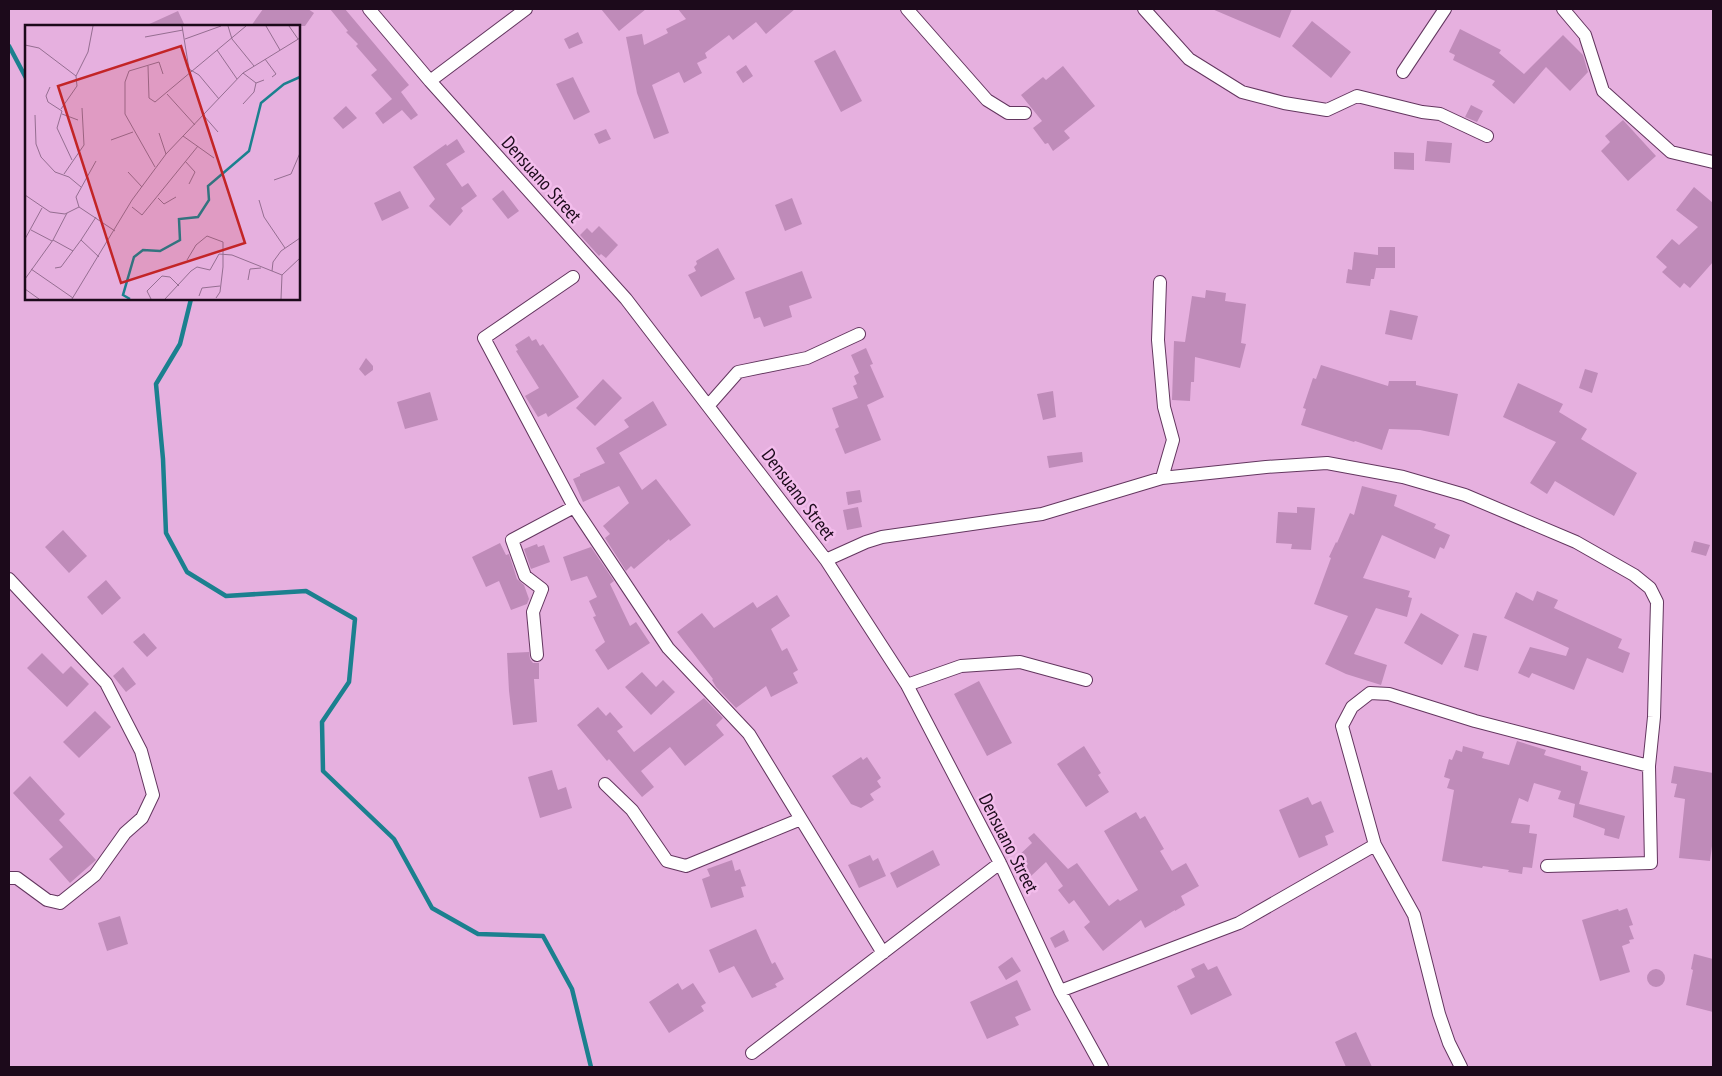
<svg xmlns="http://www.w3.org/2000/svg" width="1722" height="1076" font-family="'PT Sans Narrow',sans-serif">
<rect width="100%" height="100%" fill="#e6b0df"/>
<g fill="none" stroke-linecap="round" stroke-linejoin="round">
<path stroke="#1b808f" stroke-width="4.5" d="M9,46L26,78
M191,299L180,344L156,384L163,459L166,533L187,572L226,596L306,591L355,619L349,682L322,722L323,771L394,839L432,908L478,934L543,936L572,989L591,1067"/>
</g>
<path fill="#bf8bb9" d="M263,9H308L314,13L305,26H251Z
M330,9H345L409,85L401,92L418,115L411,120L402,110L383,124L375,113L392,99L371,75L377,70L356,46L358,44L346,32L348,31Z
M601,9H646L619,31Z
M678,9H795L766,34L756,22L733,40L729,35L705,53L707,58L697,63L702,73L684,83L679,72L652,85L669,133L654,139L637,93L626,37L642,34L644,45L668,33L666,29L686,19Z
M1212,9H1292L1280,38Z
M178,11L185,26H145Z
M1312,21L1351,52L1331,78L1292,46Z
M1460,29L1501,50L1499,53L1524,74L1563,35L1583,55L1588,72L1570,91L1546,67L1514,104L1492,85L1495,81L1453,60L1455,55L1449,52Z
M578,32L583,43L569,49L564,39Z
M835,50L862,101L841,112L814,61Z
M746,65L753,76L743,83L736,72Z
M1063,66L1095,106L1064,131L1070,138L1053,151L1048,143L1045,144L1033,128L1042,121L1021,95L1043,77L1046,80Z
M573,77L590,112L574,120L556,84Z
M1471,105L1483,111L1477,122L1465,117Z
M346,106L357,118L343,129L333,118Z
M1623,120L1656,156L1628,181L1601,151L1610,142L1605,136Z
M606,129L611,139L599,144L594,134Z
M457,139L465,152L446,164L462,187L468,183L477,196L461,208L463,211L450,226L429,206L435,199L413,167L446,144L447,146Z
M1427,141L1452,143L1450,163L1425,161Z
M1394,152L1414,153V170L1394,169Z
M1694,187L1713,203V262L1690,288L1684,283L1680,288L1662,272L1667,267L1656,257L1672,239L1679,245L1698,227L1676,210Z
M503,190L519,211L508,219L492,199Z
M400,191L409,208L382,221L374,203Z
M792,198L802,224L785,231L775,205Z
M599,226L618,245L606,258L601,254L599,256L580,235L587,228L592,233Z
M1378,247H1395V268H1376L1374,279H1371L1370,286L1346,283L1348,269L1352,270L1354,252L1378,255Z
M718,248L735,279L701,297L688,275L696,271L694,267L697,264L696,261Z
M802,271L812,298L789,306L792,317L764,327L760,317L754,319L745,292Z
M1206,290L1226,293L1225,301L1246,304L1241,343L1246,344L1240,368L1195,357L1194,382H1191L1190,401L1172,400L1174,341L1185,342L1192,296L1205,298Z
M1390,310L1418,316L1412,340L1385,334Z
M529,336L532,341L536,339L540,346L543,344L579,397L548,417L546,413L538,417L525,396L539,388L516,351L518,350L515,345Z
M866,348L873,364L870,365L884,397L867,405L881,440L845,454L835,429L839,427L832,408L858,398L853,386L857,384L854,376L859,373L851,355Z
M366,358L373,366V370L365,376L359,369Z
M1321,365L1388,386L1389,381H1416V385L1458,394L1449,436L1420,430L1389,429L1382,450L1355,441L1354,442L1301,425L1306,409L1303,408L1313,378L1316,379Z
M1585,369L1598,373L1592,393L1579,388Z
M603,379L622,398L595,426L576,408Z
M1518,383L1563,404L1559,412L1587,429L1581,439L1637,473L1614,516L1555,481L1547,494L1530,483L1556,442L1503,417Z
M1053,391L1056,417L1043,420L1037,394Z
M430,392L438,420L405,429L397,402Z
M653,401L667,425L619,453L642,490L656,479L691,525L670,541L669,539L634,569L631,566L626,571L605,538L610,534L603,526L629,503L619,486L583,502L573,479L580,476V474L605,463L596,448L629,427L624,420Z
M1082,452L1083,462L1049,468L1047,456Z
M1362,486L1397,495L1394,506L1436,524L1434,528L1450,535L1444,549L1440,547L1435,559L1382,535L1363,578L1410,591L1408,597L1412,598L1407,617L1376,608L1354,654L1387,665L1381,685L1346,674L1325,664L1348,616L1314,604L1331,558L1329,557L1336,542L1337,543L1350,513L1354,515Z
M860,490L862,502L848,505L846,492Z
M858,507L862,527L847,530L843,510Z
M1297,507L1315,508L1311,550L1291,549L1292,544L1276,543L1278,512L1297,513Z
M63,530L87,556L69,573L45,547Z
M1694,541L1710,545L1706,556L1691,552Z
M500,543L506,555L509,554L517,579L524,585L529,599L527,604L511,610L499,581L486,587L472,557Z
M537,544L538,547L544,545L550,562L531,569L524,549Z
M591,547L614,581L610,584L630,626L636,622L650,643L608,670L595,650L605,642L593,617L596,616L589,601L597,597L587,576L571,581L563,557Z
M106,580L121,598L102,615L87,597Z
M1537,591L1558,600L1554,608L1622,639L1618,648L1630,653L1623,673L1587,658L1574,690L1532,673L1529,678L1518,673L1530,647L1566,656L1569,648L1504,618L1516,592L1533,601Z
M777,595L790,616L771,629L782,651L787,648L798,670L793,673L798,683L771,697L766,686L736,708L716,687L712,680L713,679L677,632L702,613L714,628L753,602L757,608Z
M1421,613L1459,635L1442,665L1404,643Z
M144,633L157,648L147,657L133,642Z
M1473,633L1487,636L1478,671L1464,667Z
M529,652L530,659L533,663H539V679H534L537,722L513,725L509,691L507,653Z
M42,653L63,674L71,666L89,684L67,707L27,668Z
M123,667L136,684L126,692L113,676Z
M642,672L656,687L663,680L675,692L651,715L625,687Z
M979,681L1012,743L987,756L954,694Z
M704,698L723,718L716,725L724,735L685,766L670,747L641,771L654,787L642,797L609,759L607,761L577,725L598,707L606,716L610,712L623,727L617,731L634,752Z
M95,711L111,727L79,758L63,742Z
M1517,741L1546,750L1544,755L1581,766V770L1588,772L1579,804L1625,816L1619,839L1604,835L1605,829L1573,817L1575,804L1558,799L1561,791L1534,783L1528,802L1519,798L1511,823L1530,825L1529,833L1537,834L1532,868L1523,867L1522,874L1508,872L1509,870L1483,866L1482,868L1442,861L1454,790L1447,788L1450,779L1444,777L1449,759L1452,760L1456,750L1462,752L1463,746L1484,752L1482,758L1509,765Z
M1084,746L1101,773L1098,775L1109,792L1086,807L1057,764Z
M861,757L863,760L867,757L881,778L877,781L881,787L870,794L874,800L861,808L851,804L832,776Z
M1674,766L1713,773V846H1712L1710,861L1679,858L1685,799L1674,797L1677,784L1671,783Z
M552,770L558,790L566,787L572,808L540,818L528,777Z
M30,776L65,814L59,820L96,860L70,883L49,859L63,847L13,793Z
M1308,797L1312,805L1321,801L1334,832L1325,836L1328,845L1299,858L1279,810Z
M1136,812L1140,819L1145,816L1164,849L1160,851L1172,871L1186,863L1199,886L1181,896L1185,905L1175,911V910L1145,928L1141,920L1103,951L1084,927L1090,922L1074,900L1069,904L1058,890L1063,886L1046,862L1031,876L1015,859L1032,843L1028,838L1034,833L1068,869L1077,863L1109,906L1118,899L1120,901L1138,890L1104,831Z
M933,850L940,865L897,888L890,873Z
M870,855L873,861L878,858L886,876L859,888L848,865Z
M732,860L735,871L740,869L746,886L741,887L744,897L711,908L702,879L710,876L707,869Z
M1627,908L1633,925L1629,926L1634,939L1629,940L1630,943L1622,946L1630,972L1600,981L1582,920L1618,909L1619,911Z
M120,916L128,944L107,951L98,923Z
M756,929L772,964L775,962L784,979L775,984L777,987L752,998L734,966L719,973L709,950Z
M1064,930L1069,941L1055,948L1050,938Z
M1694,954L1713,959V1012L1686,1005L1693,970L1691,969Z
M1012,957L1021,971L1006,980L998,967Z
M1204,963L1208,970L1217,966L1232,995L1191,1015L1177,986L1195,977L1191,969Z
M1647 978a9 9 0 1 1 18 0a9 9 0 1 1-18 0Z
M1017,980L1031,1010L1015,1017L1019,1025L987,1039L970,1002Z
M678,983L682,990L693,983L706,1003L701,1006L704,1011L669,1033L649,1002Z
M1356,1032L1372,1067H1346L1335,1042Z"/>
<g fill="none" stroke-linecap="round" stroke-linejoin="round">
<defs>
<path id="minor" d="M369,9L430,81L626,299L826,560L907,685L1000,863L1060,991L1102,1067
M907,9L987,100L1008,113H1025
M1144,9L1189,59L1242,92L1284,103L1327,110L1357,96L1422,112L1440,114L1487,136
M1563,9L1585,35L1603,91L1671,152L1713,162
M1403,72L1445,9
M430,81L526,9
M573,277L484,338L574,507L668,648L749,734L883,953
M1160,282L1158,340L1164,407L1173,440L1162,478
M708,406L738,372L807,358L859,334
M826,560L866,542L882,537L1042,514L1162,478L1266,467L1327,463L1403,477L1465,495L1576,542L1634,575L1650,588L1657,602L1654,717L1649,766L1651,863L1547,866
M537,655L533,612L542,589L525,576L512,540L574,507
M907,685L961,666L1020,662L1086,680
M605,784L632,810L667,861L686,866L801,819
M9,878H17L47,900L60,903L95,875L125,833L142,818L153,795L141,751L106,683L9,579
M1060,991L1239,923L1375,845
M752,1053L1000,863
M1461,1067L1449,1043L1439,1014L1414,915L1375,845L1342,726L1352,707L1370,693L1389,694L1475,721L1649,766"/>
</defs>
<use href="#minor" stroke="#63365f" stroke-width="14"/>
<use href="#minor" stroke="#fff" stroke-width="12"/>
</g>
<g text-anchor="middle" dominant-baseline="central" stroke-width="5" stroke-linejoin="round" paint-order="stroke">
<g font-size="19" fill="#1c0a1b" stroke="#f3bdec">
<text transform="translate(542 179) rotate(48)">Densuano Street</text>
<text transform="translate(799 494) rotate(53)">Densuano Street</text>
<text transform="translate(1009 843) rotate(63)">Densuano Street</text>
</g>
</g>
<g transform="translate(25 25)">
<rect width="275" height="275" fill="#e6b0df"/>
<path fill="none" stroke="#1b808f" stroke-width="2.5" d="M105,274L98,270L109,232L118,225L135,226L155,215L154,194L173,192L184,175L183,161L224,126L236,78L259,59L275,52"/>
<path fill="none" stroke="#956e91" stroke-width="1" d="M157,1L164,44L174,50L194,74M203,1L207,14L229,41M241,1L255,25M264,1L273,14M120,12L158,5M160,14L196,1M0,20L14,23L51,51M192,25L212,54M240,34L251,49L247,52M123,41L124,73L130,77L221,1M218,48L231,58M25,62L21,71L23,77L37,86L32,103L47,135M142,69L170,100M218,79L229,67L231,58L239,55M36,84L52,61L51,51L63,27L68,1M37,89L53,95M10,90L11,119L16,132L30,147L44,152L56,162M179,91L193,107M134,108L141,129M158,111L189,133M86,115L108,107M160,136L170,147L164,159M130,142L100,89V57L104,46L134,37L138,49M103,147L117,162M39,149L59,120L57,83M249,155L266,149L275,128M0,170L25,187L40,189L54,182L90,206M133,173L139,179L151,172M234,175L239,192L260,223M54,182L51,172L71,136M107,182L117,190L173,121M71,192L56,215L74,232M6,205L27,216M0,214L17,183M28,215L48,226M162,235L171,220L182,211L198,217V242L195,267L191,273M30,243L36,242L56,215M6,244L48,273M247,246L248,237L256,226L275,213M0,254L28,215L42,188M223,255L225,244L236,243M0,264L14,274M174,271L177,263L195,261M47,274L107,175L141,129L218,48L275,13M126,274L122,266L137,251L145,252L154,261M140,274L166,246L172,242L185,245L194,229L207,230L257,250M256,274L257,250L275,233"/>
<path fill="#c32527" fill-opacity="0.15" stroke="#c32527" stroke-width="2.5" d="M156,21L220,218L96,258L33,61Z"/>
<rect width="275" height="275" fill="none" stroke="#1c0a1b" stroke-width="2.5"/>
</g>
<rect width="1722" height="1076" fill="none" stroke="#1c0a1b" stroke-width="20"/>
</svg>
